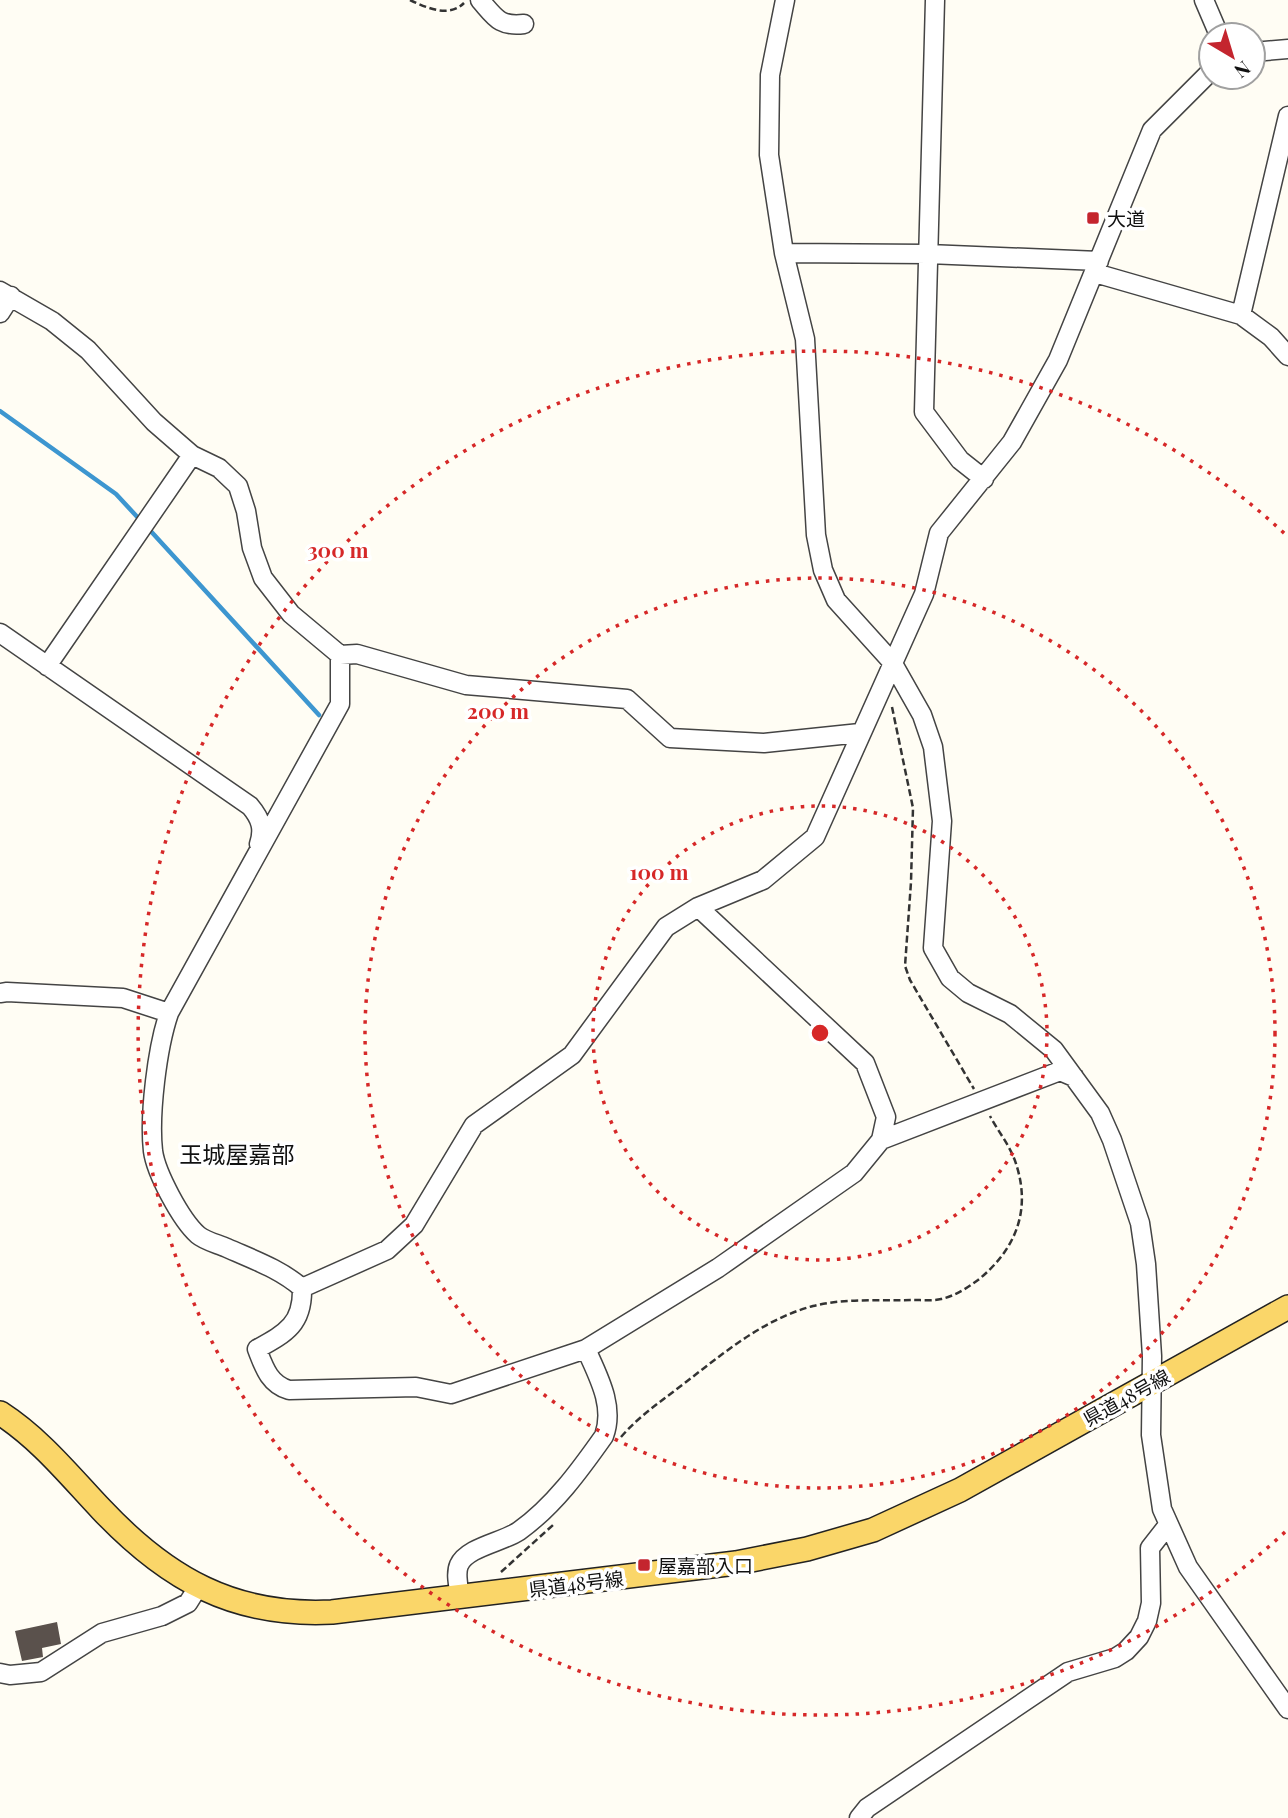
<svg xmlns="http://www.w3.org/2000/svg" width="1288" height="1818" font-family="'Playfair Display','Noto Sans JP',serif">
<rect width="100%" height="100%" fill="#fffdf4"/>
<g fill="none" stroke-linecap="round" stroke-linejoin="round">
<path stroke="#3d96d0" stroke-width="4.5" d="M0,411L116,494L141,521
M147,527L319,715"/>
</g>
<path fill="#5a514c" d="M57,1622L61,1644L42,1648L43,1657L22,1661L15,1631Z"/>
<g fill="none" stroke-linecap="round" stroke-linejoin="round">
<defs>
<path id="minor" d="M480,0C495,17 499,27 524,24
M785,0L770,75L769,155L784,253L805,339L816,535L823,570L836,600L892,662L922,715L933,747L942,821L933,948L950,978L968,993L1010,1014L1054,1050L1100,1113L1112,1140L1140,1223L1146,1264L1152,1356L1151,1435L1162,1509L1188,1567L1288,1709
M935,0L924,412L960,460L984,479
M1204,0L1219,35
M1253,52L1288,49
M784,253L928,254L1099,261
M1095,273L1241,315L1271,337L1288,356
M0,291L52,321L88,350L154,422L192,455L219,468L238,486L246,511L252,548L263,578L291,614L340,655L357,654L466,685L627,699L670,738L764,743L860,733
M0,313L11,296
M1241,315L1288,116
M0,633L250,806C261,819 264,829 259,844
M340,655V704L169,1013C157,1048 149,1115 153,1151C156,1173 181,1220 198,1235C205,1241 218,1244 227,1248C254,1260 280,1269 302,1288C303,1324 286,1333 257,1349C264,1367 269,1384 289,1390L416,1387L451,1394L586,1349L718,1268L854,1173L881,1140L886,1117L865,1063L698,907
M47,666L192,455
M0,993L7,992L123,998L169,1013
M881,1140L1060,1071L1074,1077
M302,1288L387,1250L414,1225L474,1125L572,1055L666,927L698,907L763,880L815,837L924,594L939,533L1012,442L1058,360L1152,130L1211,71
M460,1597C459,1588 455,1574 459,1565C467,1547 503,1542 519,1531C554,1506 580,1470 604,1436C615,1406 598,1376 586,1349
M0,1673L10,1675L41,1672L102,1633L162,1616L188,1603L198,1587
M859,1818L867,1808L1068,1672L1115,1658L1126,1651L1139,1637L1147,1621L1151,1603L1150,1548L1168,1525"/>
<path id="major" d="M0,1413C40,1439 68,1474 101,1509C167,1579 234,1617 332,1612L736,1563L807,1549L873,1530L960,1490L1288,1307"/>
</defs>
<use href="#minor" stroke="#444" stroke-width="21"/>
<use href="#major" stroke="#222" stroke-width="26"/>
<path stroke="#333" stroke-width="2.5" stroke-dasharray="7 3.5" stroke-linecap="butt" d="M410,0C427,8 449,18 464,3
M892,707L913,808L911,882L905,966L910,980L974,1089
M621,1437C640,1415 663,1400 686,1382C725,1352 764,1319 813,1306C845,1298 881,1301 914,1300C922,1300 932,1301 941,1299C955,1296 967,1288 978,1280C1014,1251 1031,1213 1017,1167C1012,1148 999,1133 990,1116
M501,1572L553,1525"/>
<use href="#minor" stroke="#fff" stroke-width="18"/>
<use href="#major" stroke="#fad669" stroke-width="23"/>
</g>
<g fill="none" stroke="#d62828" stroke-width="3.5" stroke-dasharray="3.5 7">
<circle cx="820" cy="1033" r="227"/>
<circle cx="820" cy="1033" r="455"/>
<path d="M1285 1532A682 682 0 1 1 1285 534"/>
</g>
<g fill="#c4252e" stroke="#fff" stroke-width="2.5">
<rect x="1086" y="211" width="14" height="14" rx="3.5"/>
<rect x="637" y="1558" width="14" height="14" rx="3.5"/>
</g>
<g text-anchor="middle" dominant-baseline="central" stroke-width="7" stroke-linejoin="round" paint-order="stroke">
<g font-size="19" fill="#111" stroke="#fff" text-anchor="start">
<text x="1107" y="218">大道</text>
<text x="658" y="1565">屋嘉部入口</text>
</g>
<g font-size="19" fill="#111" stroke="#fff">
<text transform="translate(1126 1397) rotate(-29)">県道48号線</text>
<text transform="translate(576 1583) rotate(-7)">県道48号線</text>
</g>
<g font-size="23" fill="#111" stroke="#fff">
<text x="237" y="1153">玉城屋嘉部</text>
</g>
</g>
<circle cx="820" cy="1033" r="10" fill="#d62828" stroke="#fff" stroke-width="3.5"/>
<g font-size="21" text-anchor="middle" font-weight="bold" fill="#d62828" stroke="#fff" stroke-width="7" stroke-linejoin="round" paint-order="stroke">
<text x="338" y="558">300 m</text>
<text x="498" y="719">200 m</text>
<text x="659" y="880">100 m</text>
</g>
<g transform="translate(1232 56) rotate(142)"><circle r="33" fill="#ffffff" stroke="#a0a0a0" stroke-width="2"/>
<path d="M0-5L12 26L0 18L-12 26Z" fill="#c4252e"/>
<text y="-10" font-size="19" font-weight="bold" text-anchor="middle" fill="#111111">N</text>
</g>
</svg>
